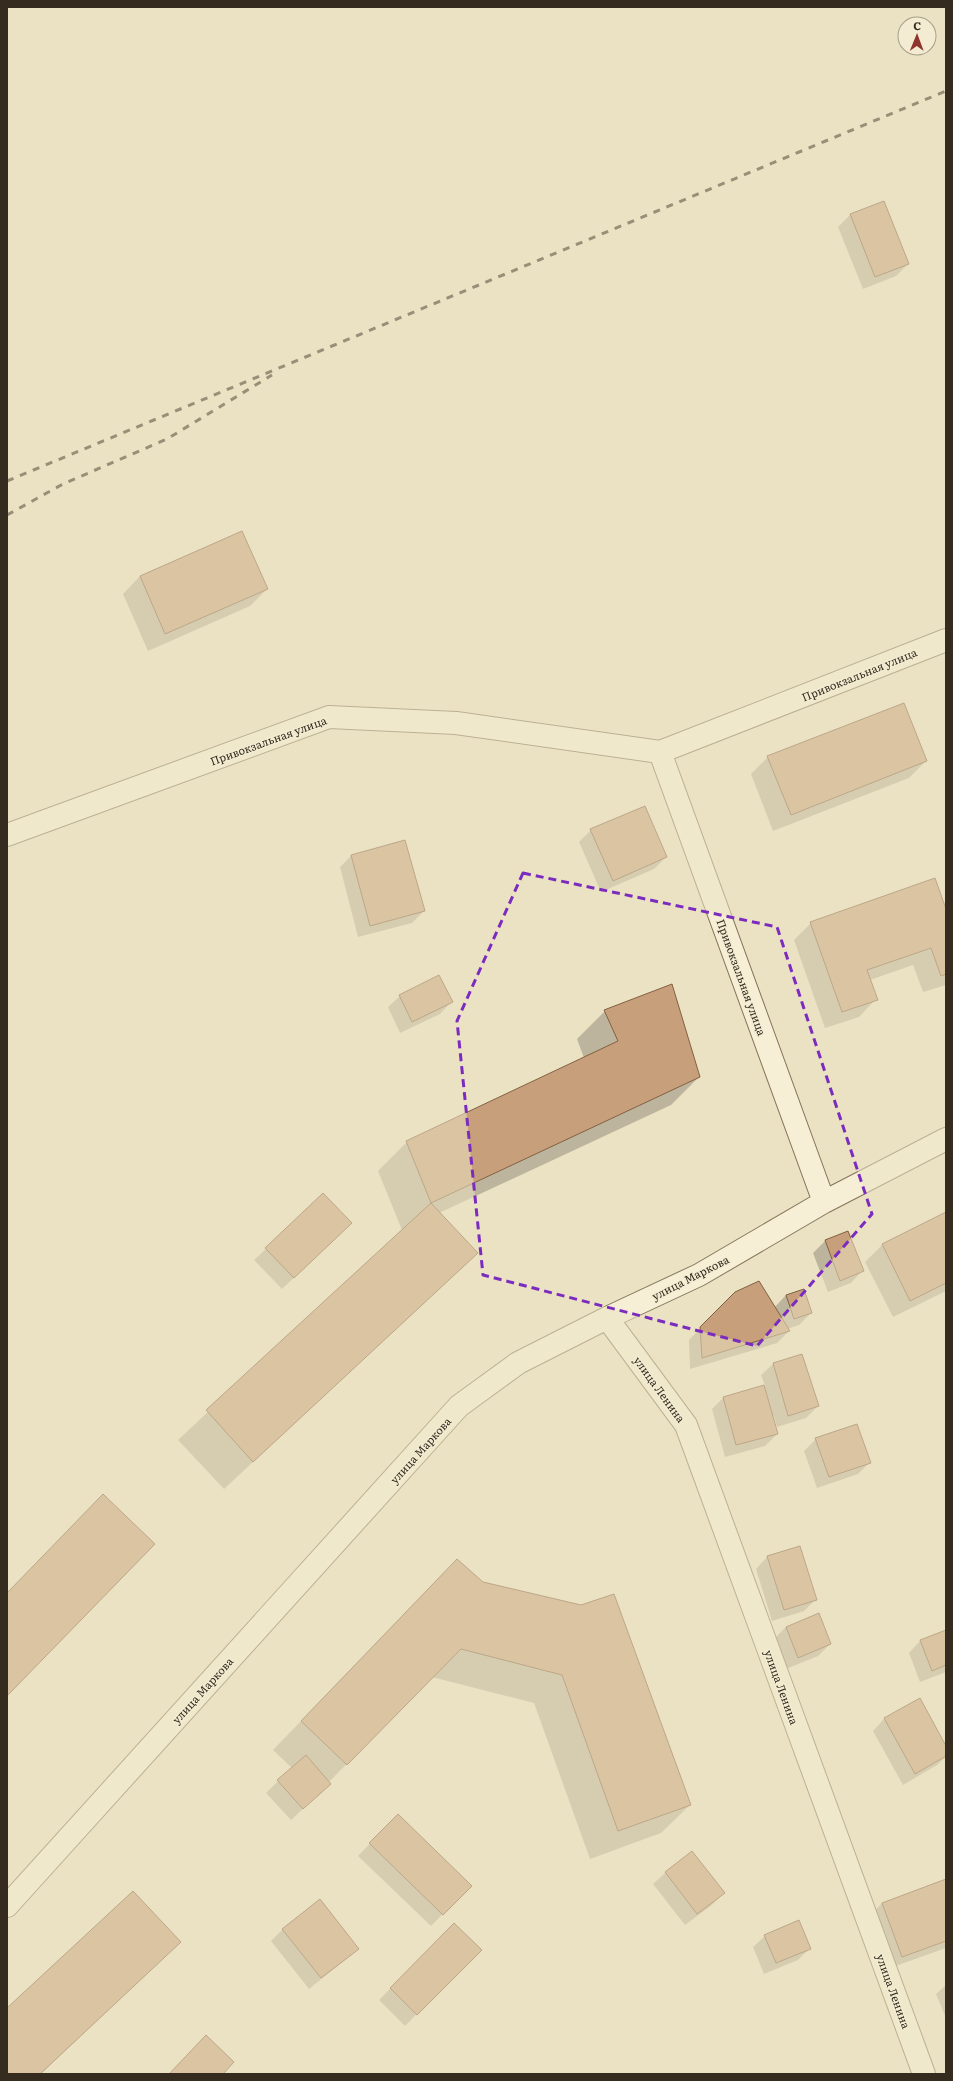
<svg xmlns="http://www.w3.org/2000/svg" width="953" height="2081" font-family="Literata,serif">
<rect width="100%" height="100%" fill="#ebe2c3"/>
<path fill="#0003" d="M883,202L908,264L896,276L863,289L838,227L850,215Z
M140,576L267,589L250,606L148,651L123,594Z
M768,757L926,761L909,778L773,831L751,774Z
M591,830L666,857L654,869L601,892L579,842Z
M351,856L424,911L412,923L358,937L340,867Z
M946,912V985L923,992L913,965L870,980L876,999L859,1017L825,1028L794,940L811,923Z
M400,996L451,1002L440,1014L400,1033L388,1007Z
M605,1011L699,1077L671,1105L439,1213L477,1253L224,1489L178,1440L402,1230L378,1171L407,1142L584,1058L577,1039Z
M946,1213V1291L893,1317L865,1262L882,1245Z
M847,1232L862,1271L851,1283L828,1292L813,1253L825,1241Z
M339,1235L282,1289L254,1260L266,1249Z
M804,1290L811,1313L799,1325L787,1329L789,1331L777,1343L690,1369L689,1340L735,1293L774,1308L786,1295Z
M773,1364L818,1406L806,1418L777,1427L774,1416L772,1417L777,1434L765,1446L725,1457L712,1409L723,1398L765,1386L761,1375Z
M816,1439L870,1462L858,1474L817,1488L804,1451Z
M767,1557L816,1599L804,1611L772,1621L756,1569Z
M457,1560L690,1805L661,1833L590,1859L534,1703L432,1677L329,1782L330,1784L291,1820L266,1793L292,1768L273,1750Z
M786,1627L830,1644L818,1656L786,1669L774,1639Z
M946,1631V1672L920,1682L909,1653L920,1641Z
M919,1700L946,1748V1757L937,1765L903,1785L873,1731L884,1719Z
M386,1827L470,1886L431,1926L358,1856Z
M692,1852L723,1893L712,1905L685,1925L653,1884L665,1873Z
M946,1880V1948L890,1968L871,1915L882,1903Z
M454,1924L480,1950L405,2026L379,2000Z
M283,1929L357,1949L345,1960L309,1989L271,1941Z
M765,1936L810,1948L798,1960L764,1974L753,1947Z
M180,1942L41,2074H7V2009Z
M946,1985V2018L936,1994Z"/>
<path fill="#c7a07b" stroke="#826042" d="M884,201L909,264L875,277L850,214Z
M242,531L268,589L165,634L140,576Z
M904,703L927,761L791,815L767,756Z
M645,806L667,857L613,881L590,829Z
M405,840L425,911L370,926L351,855Z
M935,878L946,909V974L941,976L931,948L867,970L878,1000L842,1012L810,922Z
M439,975L453,1002L412,1022L399,995Z
M672,984L700,1077L431,1203L406,1141L618,1041L604,1010Z
M323,1193L352,1223L294,1278L265,1248Z
M431,1203L478,1253L253,1462L206,1410Z
M946,1212V1283L910,1301L882,1244Z
M848,1231L864,1271L840,1281L825,1240Z
M759,1281L790,1331L702,1358L700,1327L735,1292Z
M804,1289L812,1313L794,1319L786,1295Z
M802,1354L819,1406L788,1416L773,1363Z
M764,1385L778,1434L736,1445L723,1397Z
M857,1424L871,1463L829,1477L815,1438Z
M103,1494L155,1544L7,1696V1593Z
M800,1546L817,1600L784,1610L767,1556Z
M457,1559L483,1582L581,1605L614,1594L691,1805L618,1831L562,1675L461,1649L347,1765L301,1721Z
M819,1613L831,1644L798,1658L786,1627Z
M946,1630V1665L932,1671L920,1640Z
M920,1698L946,1746V1756L915,1774L884,1718Z
M306,1755L331,1784L303,1809L277,1780Z
M398,1814L472,1886L443,1915L369,1843Z
M692,1851L725,1893L697,1914L665,1872Z
M946,1879V1941L902,1957L882,1903Z
M133,1891L181,1942L40,2074H7V2008Z
M320,1899L359,1949L321,1978L282,1929Z
M799,1920L811,1949L776,1963L764,1935Z
M454,1923L482,1950L417,2015L390,1988Z
M206,2035L234,2062L223,2074H169Z"/>
<g fill="none" stroke-linecap="round" stroke-linejoin="round">
<defs>
<path id="street" d="M7,835L329,717L456,723L660,752
M824,1202L660,752L946,640
M607,1318L686,1425L924,2074
M7,1906L459,1406L518,1363L607,1318L699,1275L824,1202L946,1139"/>
</defs>
<use href="#street" stroke="#84745b" stroke-width="24"/>
<use href="#street" stroke="#f6efd5" stroke-width="22"/>
<path stroke="#352b1e" stroke-width="3" stroke-dasharray="7 7" stroke-linecap="butt" d="M7,481L946,91
M7,515L63,484L167,439L272,375"/>
</g>
<path d="M0 0H953V2081H0ZM523,873L777,927L872,1214L757,1346L483,1275L457,1021Z" fill="#ebe2c3" fill-opacity=".55" fill-rule="evenodd"/>
<path fill="none" stroke="#7b2cbf" stroke-width="3" stroke-dasharray="8 5" stroke-linejoin="round" d="M523,873L777,927L872,1214L757,1346L483,1275L457,1021Z"/>
<g text-anchor="middle" dominant-baseline="central" stroke-width="3" stroke-linejoin="round" paint-order="stroke">
<g font-size="11" fill="#352b1e" stroke="#f3ecd2">
<text transform="translate(859 674) rotate(-22)">Привокзальная улица</text>
<text transform="translate(268 740) rotate(-20)">Привокзальная улица</text>
<text transform="translate(742 977) rotate(70)">Привокзальная улица</text>
<text transform="translate(690 1277) rotate(-27)">улица Маркова</text>
<text transform="translate(660 1389) rotate(54)">улица Ленина</text>
<text transform="translate(420 1450) rotate(-48)">улица Маркова</text>
<text transform="translate(782 1687) rotate(70)">улица Ленина</text>
<text transform="translate(202 1690) rotate(-48)">улица Маркова</text>
<text transform="translate(894 1991) rotate(70)">улица Ленина</text>
</g>
</g>
<rect width="953" height="2081" fill="none" stroke="#352b1e" stroke-width="16"/>
<g transform="translate(917 36) rotate(1)"><circle r="19" fill="#f3ecd2" stroke="#a79f8a"/>
<path d="M0-3L7 15L0 10L-7 15Z" fill="#8f352e"/>
<text y="-6" font-size="11" font-weight="bold" text-anchor="middle" fill="#352b1e">С</text>
</g>
</svg>
